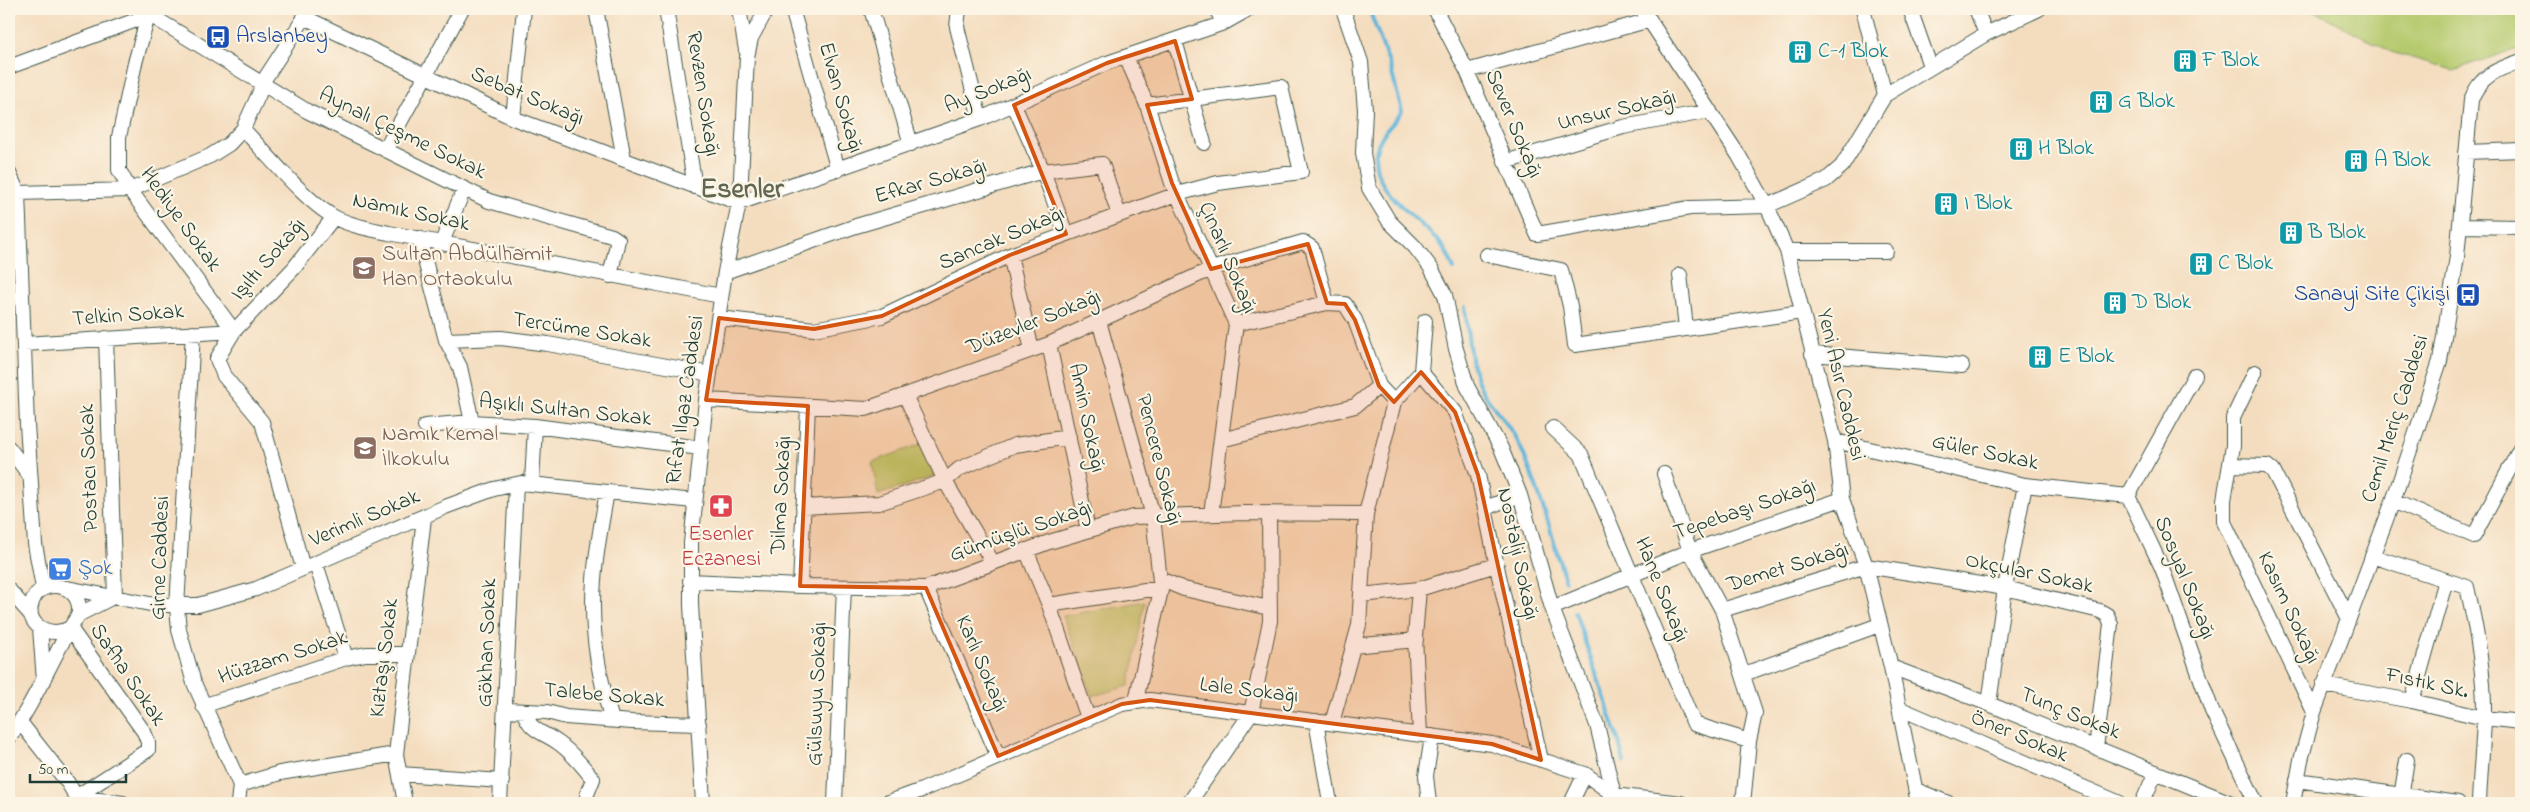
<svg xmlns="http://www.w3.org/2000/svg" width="2530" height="812" font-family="'Indie Flower',sans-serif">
<rect width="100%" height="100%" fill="#fcf5e5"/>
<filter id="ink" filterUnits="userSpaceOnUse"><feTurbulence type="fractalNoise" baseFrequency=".02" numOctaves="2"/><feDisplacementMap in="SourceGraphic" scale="10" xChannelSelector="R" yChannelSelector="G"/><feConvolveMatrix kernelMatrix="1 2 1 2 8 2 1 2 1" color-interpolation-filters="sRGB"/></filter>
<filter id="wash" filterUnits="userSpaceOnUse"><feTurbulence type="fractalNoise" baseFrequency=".0096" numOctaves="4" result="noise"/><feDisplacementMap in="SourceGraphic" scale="20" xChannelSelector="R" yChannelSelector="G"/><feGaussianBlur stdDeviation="1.12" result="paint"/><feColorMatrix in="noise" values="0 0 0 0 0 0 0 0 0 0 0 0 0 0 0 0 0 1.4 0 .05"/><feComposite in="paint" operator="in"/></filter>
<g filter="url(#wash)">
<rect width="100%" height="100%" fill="#f4ddbf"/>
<path fill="#b5ca6e" stroke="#6a8451" d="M2311,9H2521V47L2454,70L2391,52Z
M921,444L935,476L878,495L872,462Z
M1145,601L1129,686L1092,696L1063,616Z"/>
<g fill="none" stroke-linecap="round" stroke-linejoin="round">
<path stroke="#5db6db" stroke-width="4" d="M1369,9L1390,66L1402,111C1397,120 1388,127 1383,135C1354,181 1414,213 1439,242C1446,249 1450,259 1454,269
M1465,307C1469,337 1468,369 1485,395C1497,413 1511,427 1520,446C1539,489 1552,535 1565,580
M1575,612L1617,735L1624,762"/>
</g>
</g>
<g filter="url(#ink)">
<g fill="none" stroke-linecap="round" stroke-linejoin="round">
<defs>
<path id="minor" d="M150,9L135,63L119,137V170L130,190L234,331
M596,9L624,159
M666,9L695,187
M739,9L746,50
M792,9L838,170
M871,9L911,144
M959,9L957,27L980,119
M1216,9L1224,23
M1343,9L1361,62L1365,110L1363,153L1369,188L1389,221L1415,247L1431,268L1445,295L1456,349L1467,386L1501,448L1520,495L1552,608L1597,725L1614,795L1612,803
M1435,9L1467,71L1537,234L1690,208L1767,206L1826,180L1842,166L1885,95L1986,34L2039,9
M1642,9L1739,156L1767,206L1787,251L1835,441L1842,499L1866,566L1891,667L1918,803
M1863,9L1885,95
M1910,9L1930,66
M1976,9L1986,34
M150,15L307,111L489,201L612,236L618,240L610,276
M304,17L513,118L739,203
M1175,41L1204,143
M1126,57L1147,105L1172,183L1236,324L1211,514
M9,67L150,15
M1467,71L1650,20
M1014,105L1043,171L1066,234
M513,118L524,9
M243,129C267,154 305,201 334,217C350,226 371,229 389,233L721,296
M385,150L462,9
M2466,152L2521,150
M1505,162L1623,127L1710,111
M9,173L18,193L27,424L35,544L43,588
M18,193L130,190L210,156L229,144L243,129L259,94L262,83L310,9
M739,203L980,119L1107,63L1224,23L1249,9
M2461,226L2521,227
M419,238L446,340L460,367L472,422
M442,242L464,189
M1787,251H1886
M1010,255L1032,350
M1487,255L1561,270L1570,306L1575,345L1802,312
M725,272L856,226L1043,171L1102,164L1119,215
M1680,275L1686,328
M719,318L814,329L882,316L1010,255L1177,194L1218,183L1301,172L1281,87L1147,105
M1099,321L1153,516L1161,590L1136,700
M1236,324L1327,303L1345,304L1355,320L1379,386L1394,402
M193,333L177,607L179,630L194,683L240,785L238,803
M106,338L115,596
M446,340L501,338L548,344L710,374
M24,344L234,331
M1049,344L1088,530
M1812,354L1962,366
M1421,372L1455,412L1478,475L1499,576L1541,760
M2255,372L2233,418V446L2224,500V522L2314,712
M2195,375L2128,496L2162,568L2212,711L2256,803
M905,395L945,481L993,563
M706,400L866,409L1049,344L1211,269L1303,242L1312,248L1327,303
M425,426L472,422L535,426L700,448
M1553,428L1581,454L1694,724L1749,741
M1221,440L1355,406L1379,386
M1835,441L2025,485L2128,496
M9,448L30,476
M2230,465L2267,466L2273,471L2349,619
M1664,474L1690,551L1722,610
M532,483L535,426
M607,492C602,521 596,550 594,580C590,628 598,675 612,720
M2393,501L2474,536L2521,447
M803,507L879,503L945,481L959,469L1015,445L1069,437
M1485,508L1520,495
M1026,550L1049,605L1088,718
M2372,556L2467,587C2477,630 2485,675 2484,719C2483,747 2480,775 2479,803
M316,564L346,658
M303,568L262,422L224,376L217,359L234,331L294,268L334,217
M1160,579L1184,589L1269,608
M690,581L800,586L926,588L1049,542L1134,517L1244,513L1366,514
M800,586L808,406
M67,588L155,605H198L256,589L445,507L494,489L521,483L694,501
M926,588L998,756
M9,590L31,615
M1361,595L1419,589
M1049,605L1145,590H1161
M1552,608L1690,551L1842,499
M78,615L115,596
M40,628L44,681
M70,628L144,732L148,742V750L76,797
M1353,646L1416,640
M1891,667L1989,704L2231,803
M1744,674L1879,625
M2323,685L2412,701L2484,718L2521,722
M2412,701L2446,580
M1989,704L2005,588L2025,485
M203,706L346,658L366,654H407
M1901,709L2120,803
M507,710L547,712L566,717L632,722L699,724
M523,711C533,735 542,730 560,744C573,754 583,766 593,779L587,794
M1316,721L1330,803
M20,722L68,783L80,803
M1332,723L1359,625L1366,514L1394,402L1421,372L1425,321
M1420,734L1415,637L1419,589L1496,565
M9,738C34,703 48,667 69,630C73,622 80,617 79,607C76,582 40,578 32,602C24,626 51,639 70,628
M400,774L502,781
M2297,780L2458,803
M240,785L280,773L396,754
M1916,790L1948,803
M1614,795L1681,803
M76,797L123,803
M405,803L396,754L424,518
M500,803L516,485
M703,803L691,605V543L706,400L725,272L740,198L747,57L751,38L767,9
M835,803L844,587
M886,803L922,790L1122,704L1150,700L1492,744L1585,774L1614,795
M1189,803L1251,713L1270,621L1269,513
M1429,803L1426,776L1432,736
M1571,803L1585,774
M1740,803L1744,794L1749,741L1755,713L1722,610L1866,566L2005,588L2100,611L2107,615L2111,624L2096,748
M2142,803L2156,772
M2293,803L2301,760L2314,712L2393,501L2440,361L2457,257L2471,100C2480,75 2498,69 2521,61
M2400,803L2407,760"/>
</defs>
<use href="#minor" stroke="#3f5549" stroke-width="16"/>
<use href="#minor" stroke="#fff" stroke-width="14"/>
</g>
</g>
<path fill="#d45610" fill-opacity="0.2" stroke="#d45610" stroke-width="4" stroke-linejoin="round" d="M1175,41L1192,99L1147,105L1172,183L1211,269L1308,244L1327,303L1345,304L1355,320L1379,386L1394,402L1421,372L1455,412L1478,475L1541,760L1492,744L1150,700L1122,704L998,756L926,588L800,586L808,406L706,400L719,318L814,329L882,316L1010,255L1066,234L1014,105L1107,63Z"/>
<defs>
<symbol id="bus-square" viewBox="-11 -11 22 22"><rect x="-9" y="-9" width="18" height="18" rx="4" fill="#1a4fb4" stroke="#fcf5e5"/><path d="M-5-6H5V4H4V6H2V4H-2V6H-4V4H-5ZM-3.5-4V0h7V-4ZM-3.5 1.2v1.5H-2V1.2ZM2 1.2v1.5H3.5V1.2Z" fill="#fff"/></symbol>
<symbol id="building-square" viewBox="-11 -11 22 22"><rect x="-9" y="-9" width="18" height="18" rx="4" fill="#0f9aa8" stroke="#fcf5e5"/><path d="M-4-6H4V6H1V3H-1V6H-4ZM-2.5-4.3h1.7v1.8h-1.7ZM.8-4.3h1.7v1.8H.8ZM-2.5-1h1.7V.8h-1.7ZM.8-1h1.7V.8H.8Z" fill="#fff"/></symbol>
<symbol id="school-square" viewBox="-11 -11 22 22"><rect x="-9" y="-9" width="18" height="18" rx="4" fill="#8d6e63" stroke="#fcf5e5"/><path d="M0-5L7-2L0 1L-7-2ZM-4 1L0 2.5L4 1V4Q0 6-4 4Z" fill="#fff"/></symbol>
<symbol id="pharmacy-square" viewBox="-11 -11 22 22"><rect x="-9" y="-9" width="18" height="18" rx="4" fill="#e0444e" stroke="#fcf5e5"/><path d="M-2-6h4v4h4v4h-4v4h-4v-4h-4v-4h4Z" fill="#fff"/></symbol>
<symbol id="supermarket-square" viewBox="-11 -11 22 22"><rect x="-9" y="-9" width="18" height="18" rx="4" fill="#3f7fe0" stroke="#fcf5e5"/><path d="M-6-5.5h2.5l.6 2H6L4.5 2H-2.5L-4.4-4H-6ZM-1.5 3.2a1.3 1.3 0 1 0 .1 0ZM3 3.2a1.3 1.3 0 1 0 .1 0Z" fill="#fff"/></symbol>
</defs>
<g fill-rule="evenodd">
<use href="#bus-square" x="204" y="23" width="28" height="28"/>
<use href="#building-square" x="1786" y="38" width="28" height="28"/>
<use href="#building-square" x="2171" y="47" width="28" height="28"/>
<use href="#building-square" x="2087" y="88" width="28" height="28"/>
<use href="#building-square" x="2007" y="135" width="28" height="28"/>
<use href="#building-square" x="2342" y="147" width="28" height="28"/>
<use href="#building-square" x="1932" y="190" width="28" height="28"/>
<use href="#building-square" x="2277" y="219" width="28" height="28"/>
<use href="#building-square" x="2187" y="250" width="28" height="28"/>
<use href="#school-square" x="350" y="254" width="28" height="28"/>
<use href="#bus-square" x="2454" y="281" width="28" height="28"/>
<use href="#building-square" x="2101" y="289" width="28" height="28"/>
<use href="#building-square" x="2026" y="343" width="28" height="28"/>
<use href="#school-square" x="351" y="434" width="28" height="28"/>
<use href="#pharmacy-square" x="707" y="492" width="28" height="28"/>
<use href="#supermarket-square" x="46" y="555" width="28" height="28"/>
</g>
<g text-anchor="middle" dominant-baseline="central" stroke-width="4.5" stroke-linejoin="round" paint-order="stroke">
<g font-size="22" fill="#164399" stroke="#fcf5e5" text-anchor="start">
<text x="236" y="37">Arslanbey</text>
<text x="2450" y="295" text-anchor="end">Sanayi Site Çikişi</text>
</g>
<g font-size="22" fill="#0d838f" stroke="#fcf5e5" text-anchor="start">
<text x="1818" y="52">C-1 Blok</text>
<text x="2202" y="61">F Blok</text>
<text x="2118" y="102">G Blok</text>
<text x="2038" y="149">H Blok</text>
<text x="2374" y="161">A Blok</text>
<text x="1964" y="204">I Blok</text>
<text x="2308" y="233">B Blok</text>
<text x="2218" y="264">C Blok</text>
<text x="2132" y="303">D Blok</text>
<text x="2058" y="357">E Blok</text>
</g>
<g font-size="22" fill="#1f3d34" stroke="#fcf5e5">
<text transform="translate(988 91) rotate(-22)">Ay Sokağı</text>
<text transform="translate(702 94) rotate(81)">Revzen Sokağı</text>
<text transform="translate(527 97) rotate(23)">Sebat Sokağı</text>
<text transform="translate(840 98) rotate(74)">Elvan Sokağı</text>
<text transform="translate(1617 111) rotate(-13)">Unsur Sokağı</text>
<text transform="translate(1513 124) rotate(67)">Sever Sokağı</text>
<text transform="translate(402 134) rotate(26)">Aynalı Çeşme Sokak</text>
<text transform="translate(931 182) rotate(-16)">Efkar Sokağı</text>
<text transform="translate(411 213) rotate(12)">Namık Sokak</text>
<text transform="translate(180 220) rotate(54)">Hediye Sokak</text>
<text transform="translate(1002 239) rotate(-23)">Sancak Sokağı</text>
<text transform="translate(1227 258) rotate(67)">Çınarlı Sokağı</text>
<text transform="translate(269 260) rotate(-49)">Işıltı Sokağı</text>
<text transform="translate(128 316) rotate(-4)">Telkin Sokak</text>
<text transform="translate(1034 323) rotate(-22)">Düzevler Sokağı</text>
<text transform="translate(582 331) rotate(9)">Tercüme Sokak</text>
<text transform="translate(1840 385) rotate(77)">Yeni Asır Caddesi</text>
<text transform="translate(686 400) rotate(-82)">Rıfat Ilgaz Caddesi</text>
<text transform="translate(565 411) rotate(6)">Aşıklı Sultan Sokak</text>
<text transform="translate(1086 418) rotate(78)">Amin Sokağı</text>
<text transform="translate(2396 419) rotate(-72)">Cemil Meriç Caddesi</text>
<text transform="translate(1985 453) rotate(12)">Güler Sokak</text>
<text transform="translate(1158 460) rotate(76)">Pencere Sokağı</text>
<text transform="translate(90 468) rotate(-92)">Postacı Sokak</text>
<text transform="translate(782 495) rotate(-87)">Dilma Sokağı</text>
<text transform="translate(1745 510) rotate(-19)">Tepebaşı Sokağı</text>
<text transform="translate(365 519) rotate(-23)">Verimli Sokak</text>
<text transform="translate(1021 532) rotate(-19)">Gümüşlü Sokağı</text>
<text transform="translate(1517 554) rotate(78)">Nostalji Sokağı</text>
<text transform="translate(161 558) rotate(-88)">Girne Caddesi</text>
<text transform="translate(1788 568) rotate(-17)">Demet Sokağı</text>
<text transform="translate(2029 574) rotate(12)">Okçular Sokak</text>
<text transform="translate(2184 578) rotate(68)">Sosyal Sokağı</text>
<text transform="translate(1661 590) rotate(68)">Hane Sokağı</text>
<text transform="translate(2288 608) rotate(65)">Kasım Sokağı</text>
<text transform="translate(488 643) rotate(-88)">Gökhan Sokak</text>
<text transform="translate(283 658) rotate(-18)">Hüzzam Sokak</text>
<text transform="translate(385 658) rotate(-83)">Kıztaşı Sokak</text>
<text transform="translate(981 664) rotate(67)">Karlı Sokağı</text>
<text transform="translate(127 675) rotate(56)">Safha Sokak</text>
<text transform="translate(2427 684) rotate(12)">Fıstık Sk.</text>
<text transform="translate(1249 691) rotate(7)">Lale Sokağı</text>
<text transform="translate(818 694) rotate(-88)">Gülsuyu Sokağı</text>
<text transform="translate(604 696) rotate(5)">Talebe Sokak</text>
<text transform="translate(2070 714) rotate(22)">Tunç Sokak</text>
<text transform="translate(2019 737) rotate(23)">Öner Sokak</text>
</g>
<g font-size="22" fill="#785e54" stroke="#fcf5e5" text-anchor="start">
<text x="382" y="255">Sultan Abdülhamit<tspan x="382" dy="25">Han Ortaokulu</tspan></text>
<text x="382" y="435">Namık Kemal<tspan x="382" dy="25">İlkokulu</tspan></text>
</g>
<g font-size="22" fill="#be3a42" stroke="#fcf5e5">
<text x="721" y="535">Esenler<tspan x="721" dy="25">Eczanesi</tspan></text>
</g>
<g font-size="22" fill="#366cbe" stroke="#fcf5e5" text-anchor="start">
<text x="78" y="569">Şok</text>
</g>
<g font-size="28" font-weight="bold" fill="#616753" stroke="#fcf5e5">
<text x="742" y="190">Esenler</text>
</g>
</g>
<rect width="2530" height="812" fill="none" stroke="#fcf5e5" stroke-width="30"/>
<path d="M30 774v8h96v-8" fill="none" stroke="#1f3d34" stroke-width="2.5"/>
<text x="38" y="774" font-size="15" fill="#1f3d34" stroke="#fcf5e5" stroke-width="4" paint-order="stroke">50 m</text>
</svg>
